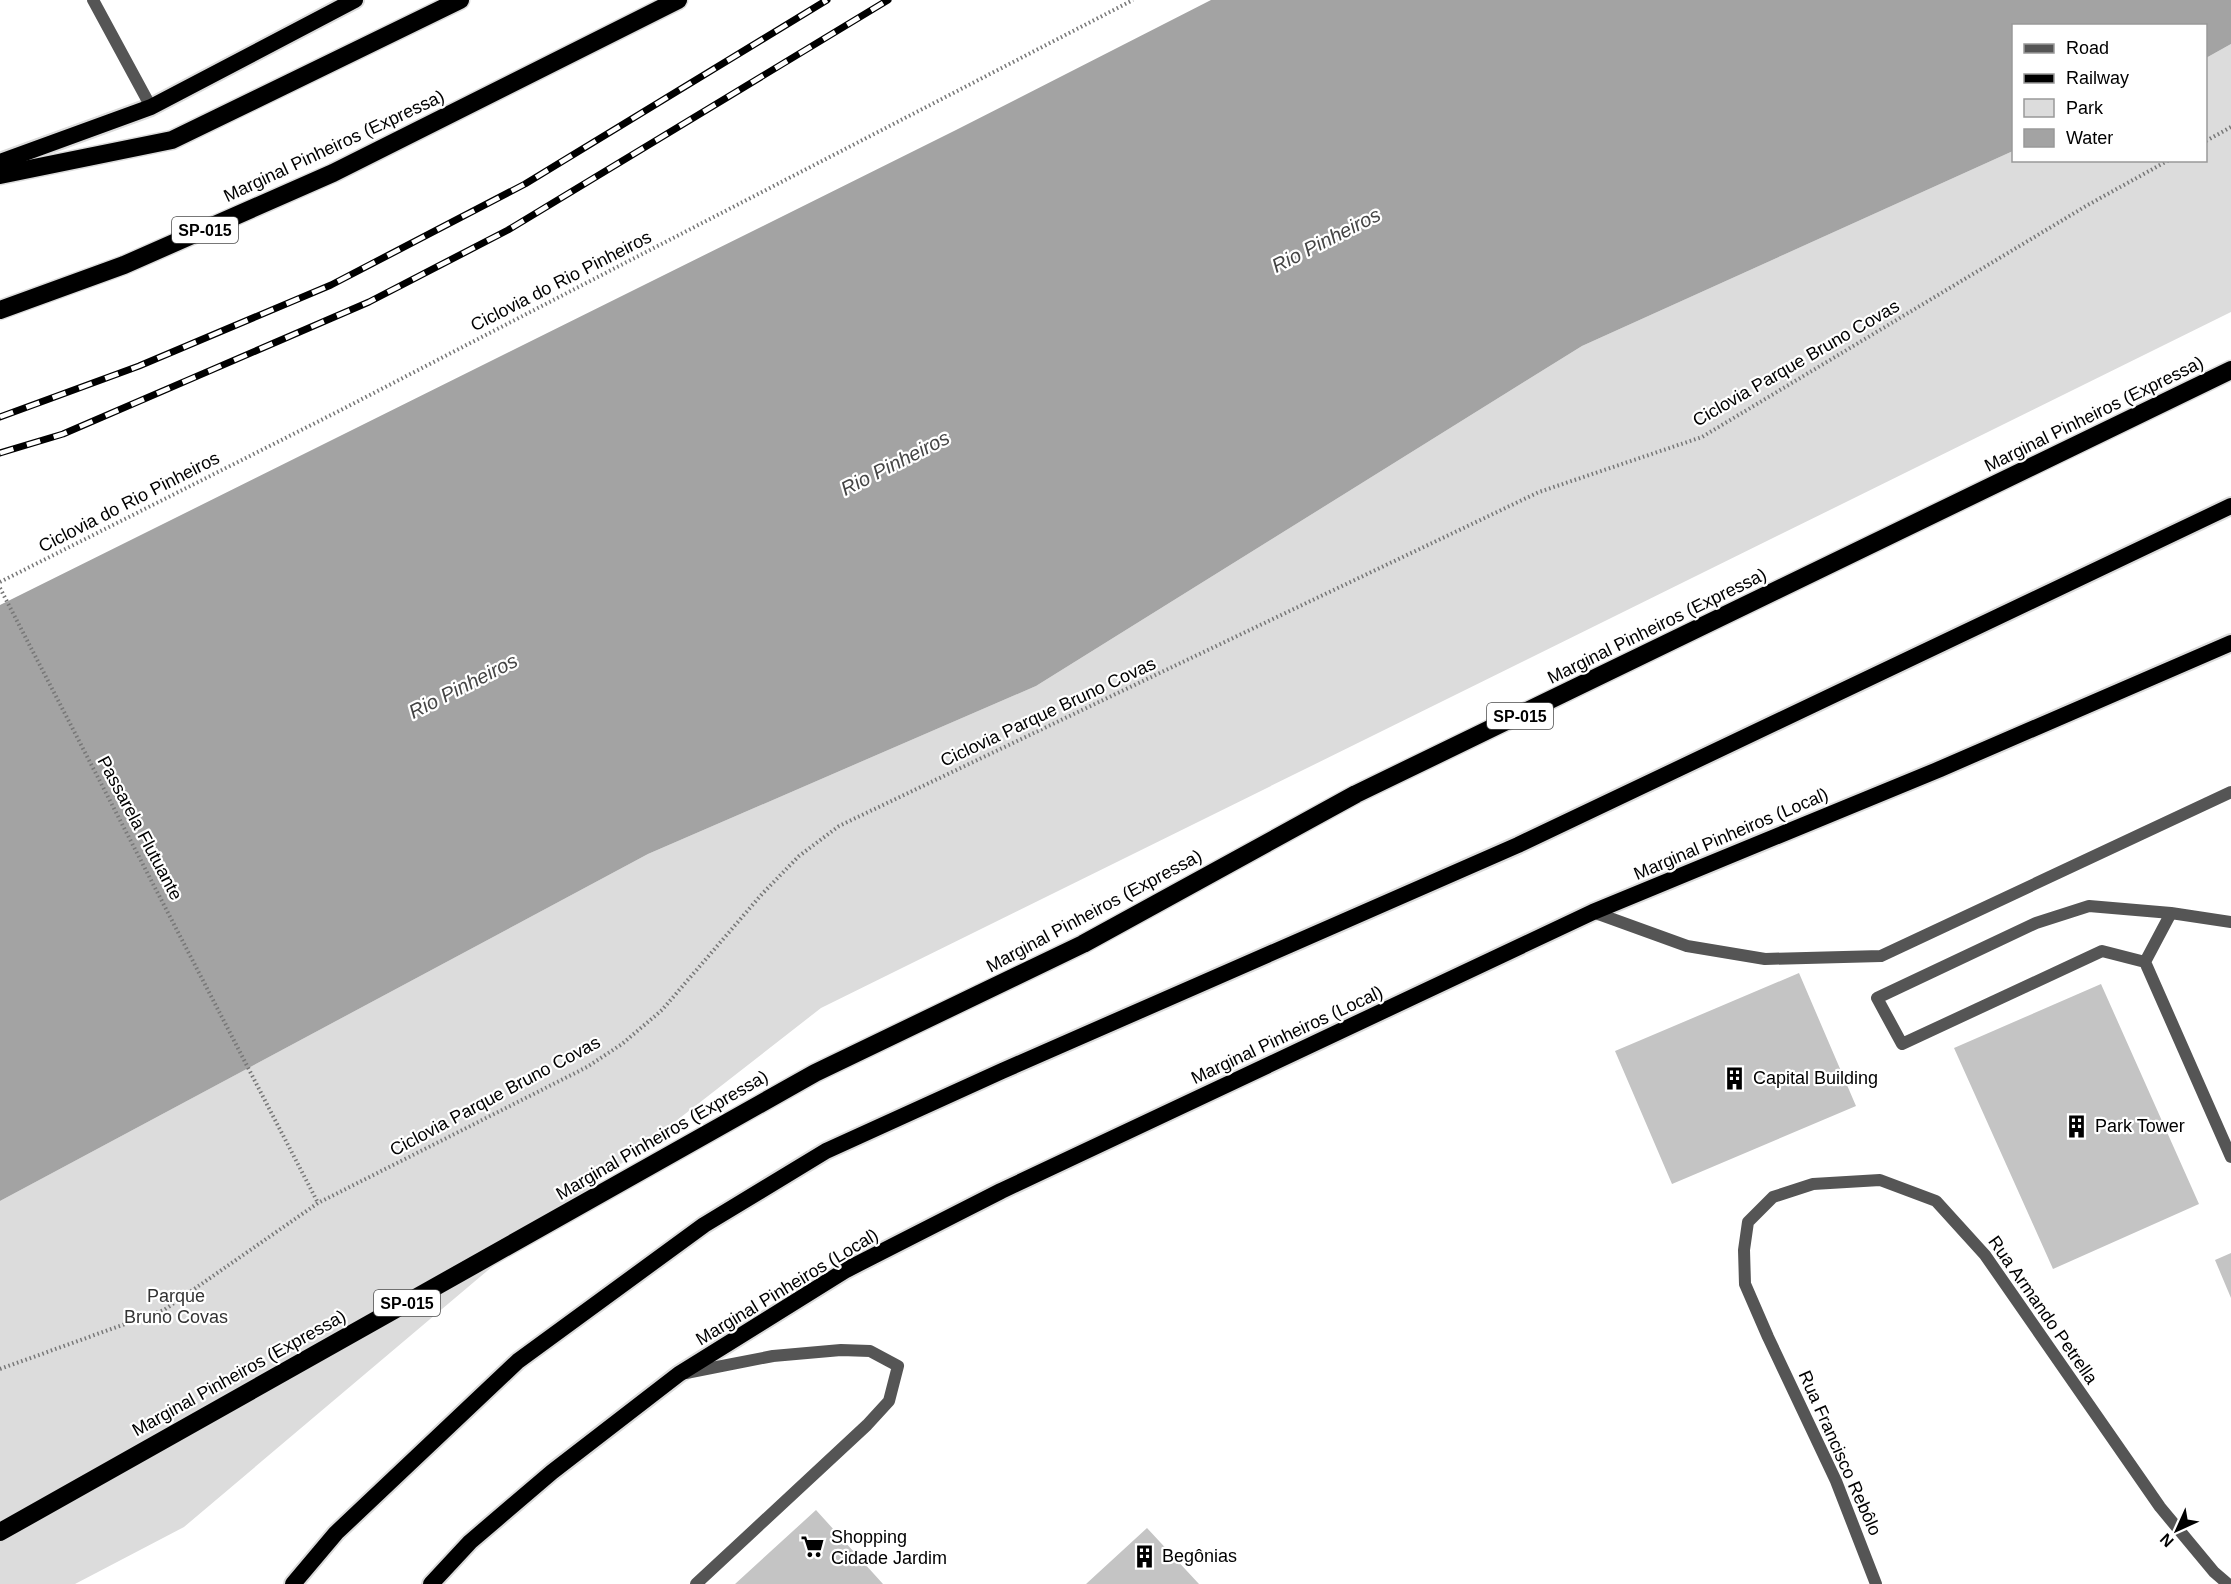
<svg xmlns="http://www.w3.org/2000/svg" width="2231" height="1584" font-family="Arial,sans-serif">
<rect width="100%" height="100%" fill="#fff"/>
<path fill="#dcdcdc" d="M2231,44V312L821,1008L532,1233L184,1527L75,1584H0V1201L648,854L1036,686L1582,346L2013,151L2014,160H2206V58Z"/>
<path fill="#a3a3a3" d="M1211,0H2231V44L2206,58V26H2014L2013,151L1582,346L1036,686L648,854L0,1201V605L956,130Z"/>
<path fill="#c4c4c4" d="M1799,973L1856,1106L1672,1184L1615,1051Z
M2101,984L2199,1204L2053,1269L1954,1048Z
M2231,1253V1298L2215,1260Z
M816,1510L883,1584H735Z
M1147,1528L1199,1584H1086Z"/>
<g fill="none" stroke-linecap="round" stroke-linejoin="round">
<defs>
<path id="trunk" d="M0,162L151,107L355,0
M293,1584L336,1533L518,1361L704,1225L826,1151L1002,1071L1518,845L2231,506
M431,1584L470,1542L552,1472L679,1374L846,1270L1001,1191L1593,912L1940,769L2231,643"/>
<path id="motorway" d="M0,175L172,140L460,0
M0,310L124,265L333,173L678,0
M0,1532L815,1073L1083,944L1356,794L2231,370"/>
</defs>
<use href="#trunk" stroke="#dbdbdb" stroke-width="20"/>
<use href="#motorway" stroke="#dbdbdb" stroke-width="21"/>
<path stroke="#777" stroke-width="4" stroke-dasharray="1.5 3" stroke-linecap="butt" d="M2206,141L2231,127
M0,582L337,412L1133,0
M0,588L318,1203
M0,1369L164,1310L318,1203L587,1067L622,1044L662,1010L762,894L799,856L839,826L1539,492L1702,437L2086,206L2169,160"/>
<path stroke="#555" stroke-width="12" d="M1593,912L1687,946L1765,959L1881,956L2231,792
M2145,962L2102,951L1902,1044L1877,998L2036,923L2089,906L2171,913L2231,922
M2145,962L2231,1157
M2145,962L2171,913
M686,1373L773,1356L841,1350L870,1351L898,1366L889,1401L867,1425L696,1584"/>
<path stroke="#555" stroke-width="12" d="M93,0L151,107
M1876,1584L1836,1481L1768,1337L1745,1284L1744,1250L1748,1222L1773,1197L1813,1184L1880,1180L1936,1201L1985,1255L2160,1507L2214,1572L2228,1584"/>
<use href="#trunk" stroke="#000" stroke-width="16"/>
<use href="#motorway" stroke="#000" stroke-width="18"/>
<defs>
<path id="rail" d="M0,417L139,366L331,285L525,184L827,0
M0,453L63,434L369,302L508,230L888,0"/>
</defs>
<use href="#rail" stroke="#000" stroke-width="7"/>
<use href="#rail" stroke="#fff" stroke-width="4.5" stroke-dasharray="14" stroke-linecap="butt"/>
</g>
<defs>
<symbol id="building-bare" viewBox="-9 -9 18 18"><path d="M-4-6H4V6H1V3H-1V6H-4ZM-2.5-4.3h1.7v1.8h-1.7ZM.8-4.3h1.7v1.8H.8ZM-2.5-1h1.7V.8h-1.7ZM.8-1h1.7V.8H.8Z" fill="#000" stroke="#fff" stroke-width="2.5" paint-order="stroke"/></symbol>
<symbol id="supermarket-bare" viewBox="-9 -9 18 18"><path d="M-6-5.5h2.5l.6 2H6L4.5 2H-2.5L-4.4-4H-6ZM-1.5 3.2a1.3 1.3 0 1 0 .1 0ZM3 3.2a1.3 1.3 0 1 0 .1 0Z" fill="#000" stroke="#fff" stroke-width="2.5" paint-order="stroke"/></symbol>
</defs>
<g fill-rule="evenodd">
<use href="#building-bare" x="1718" y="1062" width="33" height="33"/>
<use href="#building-bare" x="2060" y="1110" width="33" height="33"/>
<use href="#supermarket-bare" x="796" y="1530" width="33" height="33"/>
<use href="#building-bare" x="1128" y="1540" width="33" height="33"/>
</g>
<g text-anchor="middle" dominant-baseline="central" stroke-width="4.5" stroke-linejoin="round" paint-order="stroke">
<g fill="#fff" stroke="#4c4c4c" stroke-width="1.5">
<rect x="172" y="217" width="66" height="26" rx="4.5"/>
<rect x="1487" y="703" width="66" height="26" rx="4.5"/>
<rect x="374" y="1290" width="66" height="26" rx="4.5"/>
</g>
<g font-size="16" font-weight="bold" fill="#000">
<text x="205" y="230">SP-015</text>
<text x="1520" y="716">SP-015</text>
<text x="407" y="1303">SP-015</text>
</g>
<g font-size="18" fill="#000" stroke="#fff">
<text transform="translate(334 146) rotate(-25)">Marginal Pinheiros (Expressa)</text>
<text transform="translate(561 281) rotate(-27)">Ciclovia do Rio Pinheiros</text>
<text transform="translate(1796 363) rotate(-30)">Ciclovia Parque Bruno Covas</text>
<text transform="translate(2094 414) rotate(-26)">Marginal Pinheiros (Expressa)</text>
<text transform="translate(129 502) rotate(-27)">Ciclovia do Rio Pinheiros</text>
<text transform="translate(1657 626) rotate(-26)">Marginal Pinheiros (Expressa)</text>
<text transform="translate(1048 712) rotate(-25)">Ciclovia Parque Bruno Covas</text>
<text transform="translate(140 828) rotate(62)">Passarela Flutuante</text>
<text transform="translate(1731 834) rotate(-23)">Marginal Pinheiros (Local)</text>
<text transform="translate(1094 911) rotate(-28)">Marginal Pinheiros (Expressa)</text>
<text transform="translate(1287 1035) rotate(-25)">Marginal Pinheiros (Local)</text>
<text transform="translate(495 1096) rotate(-28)">Ciclovia Parque Bruno Covas</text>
<text transform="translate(662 1135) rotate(-30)">Marginal Pinheiros (Expressa)</text>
<text transform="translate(787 1287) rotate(-31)">Marginal Pinheiros (Local)</text>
<text transform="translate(2043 1310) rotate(55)">Rua Armando Petrella</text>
<text transform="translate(239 1373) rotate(-29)">Marginal Pinheiros (Expressa)</text>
<text transform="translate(1840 1453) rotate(66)">Rua Francisco Rebôlo</text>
</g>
<g font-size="18" fill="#000" stroke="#fff" text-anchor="start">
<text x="1753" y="1078">Capital Building</text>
<text x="2095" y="1126">Park Tower</text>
<text x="831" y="1537">Shopping<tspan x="831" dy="21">Cidade Jardim</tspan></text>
<text x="1162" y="1556">Begônias</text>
</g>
<g font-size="18" fill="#333" stroke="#fff">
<text x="176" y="1296">Parque<tspan x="176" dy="21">Bruno Covas</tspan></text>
</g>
<g font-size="20" font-style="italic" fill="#444" stroke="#fff">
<text transform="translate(1326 240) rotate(-27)">Rio Pinheiros</text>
<text transform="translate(895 463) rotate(-27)">Rio Pinheiros</text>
<text transform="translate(463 686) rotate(-27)">Rio Pinheiros</text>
</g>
</g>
<rect x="2012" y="24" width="195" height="138" fill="#ffffff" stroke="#999999" stroke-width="1.5"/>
<rect x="2024" y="44" width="30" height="9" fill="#555555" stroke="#999999" stroke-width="1.5"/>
<text x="2066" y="54" font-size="18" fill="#000000">Road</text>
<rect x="2024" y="74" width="30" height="9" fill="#000000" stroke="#999999" stroke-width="1.5"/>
<text x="2066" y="84" font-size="18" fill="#000000">Railway</text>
<rect x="2024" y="99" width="30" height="18" fill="#dcdcdc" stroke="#999999" stroke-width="1.5"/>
<text x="2066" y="114" font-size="18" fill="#000000">Park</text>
<rect x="2024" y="129" width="30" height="18" fill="#a3a3a3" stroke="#999999" stroke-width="1.5"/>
<text x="2066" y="144" font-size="18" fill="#000000">Water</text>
<g transform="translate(2177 1530) rotate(225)" stroke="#ffffff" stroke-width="4.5" paint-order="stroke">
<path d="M0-4.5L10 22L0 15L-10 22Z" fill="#000000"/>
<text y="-9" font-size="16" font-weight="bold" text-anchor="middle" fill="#000000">N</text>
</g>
</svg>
